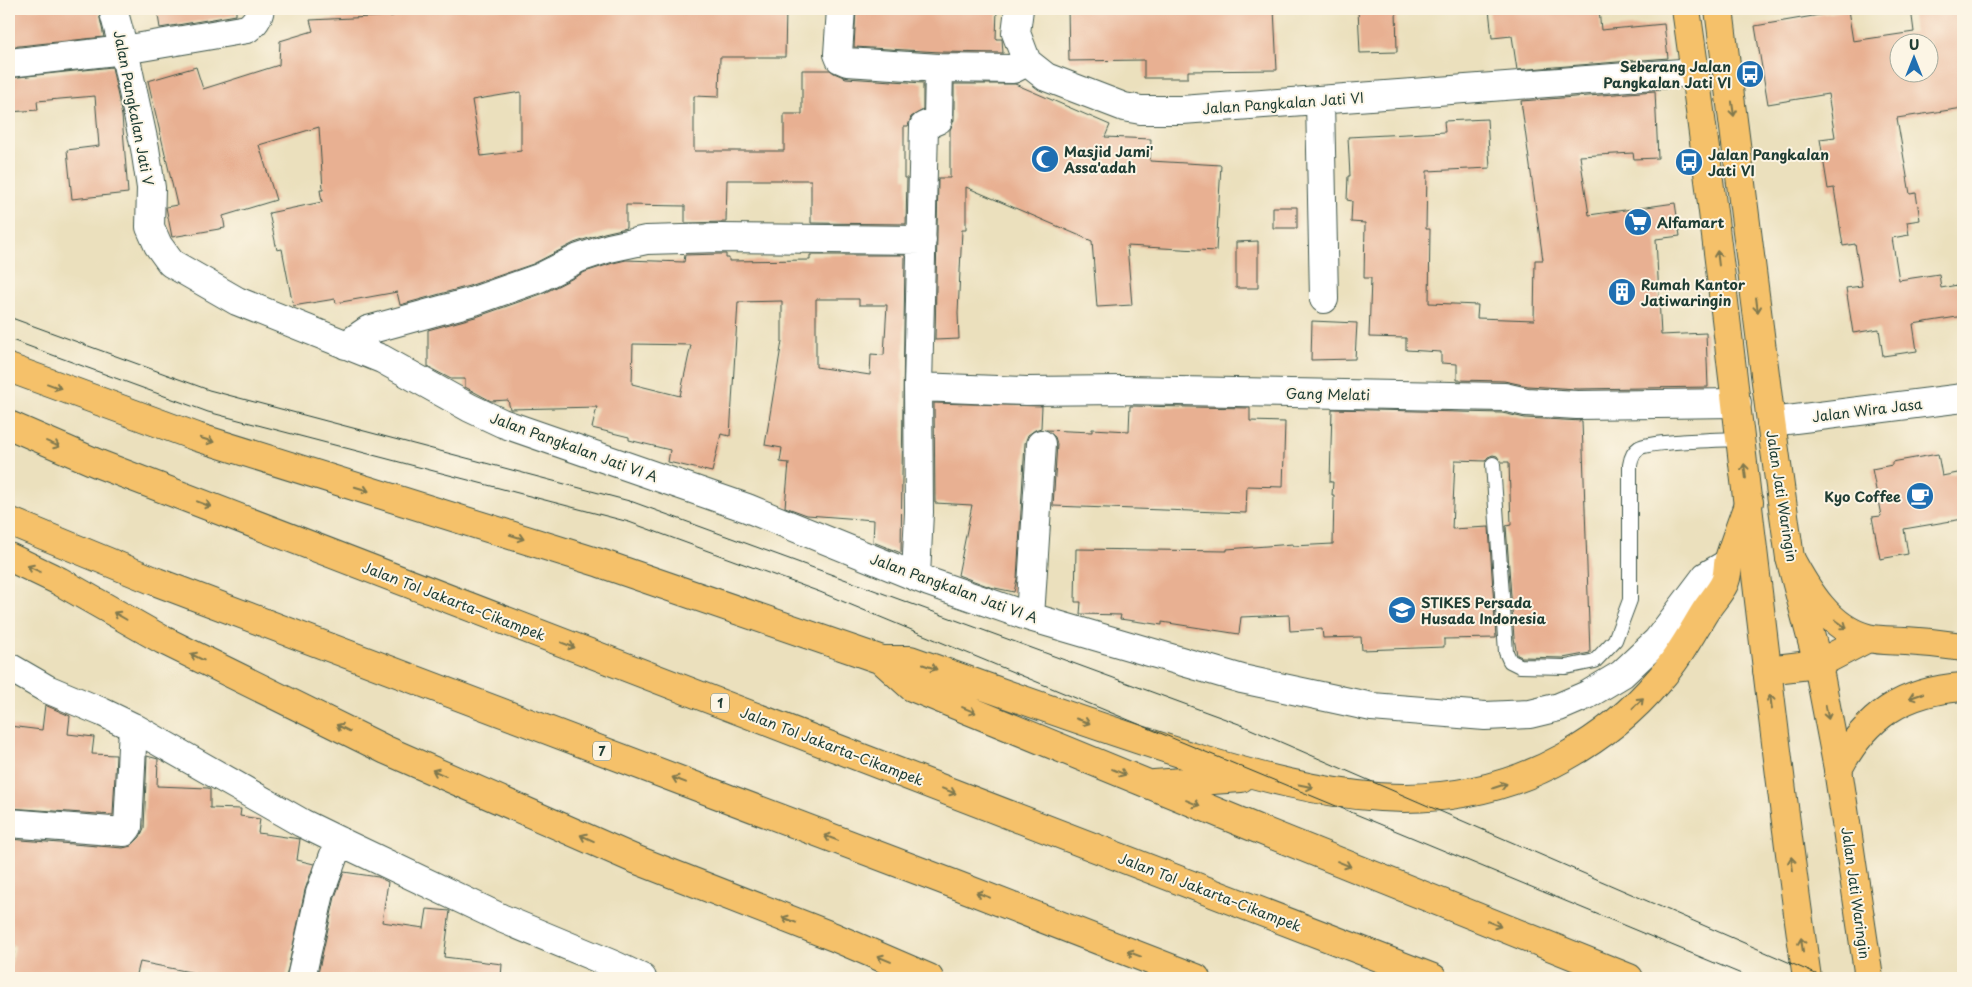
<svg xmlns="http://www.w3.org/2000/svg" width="1972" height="987" font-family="'Playpen Sans',sans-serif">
<rect width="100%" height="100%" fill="#fcf5e5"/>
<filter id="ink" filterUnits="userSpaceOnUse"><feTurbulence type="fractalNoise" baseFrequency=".02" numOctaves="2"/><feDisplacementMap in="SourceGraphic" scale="10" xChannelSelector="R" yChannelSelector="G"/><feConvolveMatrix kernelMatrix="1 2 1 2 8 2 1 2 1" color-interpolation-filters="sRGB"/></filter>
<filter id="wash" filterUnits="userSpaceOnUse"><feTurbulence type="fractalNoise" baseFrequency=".0096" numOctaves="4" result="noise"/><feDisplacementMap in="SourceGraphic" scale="20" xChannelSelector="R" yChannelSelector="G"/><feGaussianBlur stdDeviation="1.12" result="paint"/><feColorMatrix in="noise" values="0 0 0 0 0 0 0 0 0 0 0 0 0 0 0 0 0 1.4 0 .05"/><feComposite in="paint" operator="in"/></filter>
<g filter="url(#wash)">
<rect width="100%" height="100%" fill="#ebe0bd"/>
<g id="blocks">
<path fill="#e8b092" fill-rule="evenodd" d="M9,9H98L104,37L10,47Z
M157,9H236V15L160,28Z
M392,9H786L785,57H720L719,97L694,96V151H784V114H802V70H830L834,73L846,78L923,83V110L911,117L908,126H904V178H907L906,224L811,223V180H727L726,222L685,223V206L626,205V228L604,233L574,243L533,264L469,286L400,305L397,292L336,303L335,299L293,306L282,249L277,250L269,213L322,202L320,190H323L319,127L259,145L276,200L223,216L225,228L172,237L166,207L177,205L148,81L196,67L203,89L279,65L280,41L313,31L310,20L393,16ZM521,92V151L481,156L472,100Z
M856,9H997L996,39H1002L1003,53L940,52L854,47Z
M1068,9H1274L1277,70L1188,71V78H1144V60L1069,61Z
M1358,9H1396L1397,52L1360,53Z
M1489,9H1599L1601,30L1664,24L1668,58L1517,70L1512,36L1492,38Z
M1911,9H1963V108L1897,118L1910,194L1916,193L1920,220L1907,222L1909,235L1892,238L1899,280L1939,274L1941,288L1963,284V316L1913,324L1917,351L1883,356L1879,329L1853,333L1846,288L1862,286L1855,244L1843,246L1834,188L1828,189L1820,139L1835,137L1828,94L1768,104L1755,26L1848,10L1853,41L1914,32ZM1900,42H1930V72H1900Z
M112,67L122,116L128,193L72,199L67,150L99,146L95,96L37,101L38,110L9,112V78Z
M954,84H1015L1110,125L1105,137L1151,139L1150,161L1221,165L1216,251L1127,246L1132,305L1097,307L1092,241L966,187V230H962L958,313L959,339L935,340L938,178H950V130L954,120Z
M1655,91L1658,158L1634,159L1633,153L1580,156L1589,215L1675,203L1680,236L1656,239L1661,335L1706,333L1708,387L1577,389L1528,386L1504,381L1457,380V364L1441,363V352L1406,350V338L1369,337L1371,278H1364L1365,223L1351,222L1352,201L1347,200L1348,176H1350L1348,137L1445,132L1444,121L1487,119L1490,168L1427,171L1426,229H1430L1429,303L1478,305L1477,318L1534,320L1535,260H1543L1521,101Z
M1273,207H1297V228H1273Z
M1258,241V288H1236V242Z
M719,254H726V258H729V261L810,260V255H905L901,553L873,542L874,520L807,515L785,507L789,463L780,462L782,448L765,445L782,341V301L738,302L730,436L721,434L712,472L668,462L670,450L629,440V437L592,428L597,407L510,409L508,400L491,401L465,387V379H451L428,367V330L479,316L544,293L585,272L613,263L626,260L684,262L685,255ZM816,299H859V305H887L884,355L871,354L870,375L816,367ZM633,344L691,345L680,396L632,384Z
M1312,321L1357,323L1355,359L1311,360Z
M934,403L1042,406L1041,428L1035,430L1028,435L1025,443L1017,579L1014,592L990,587L958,575L972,505L935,503Z
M1130,406L1250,408V421L1285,422L1283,487L1247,486L1246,513L1053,506L1057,444L1055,437L1046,430L1092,432V429L1129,431Z
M1332,409L1502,413L1525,418L1582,421L1590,653L1563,658L1522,657L1517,655L1514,638L1506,526L1511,525L1509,462H1501L1497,456L1493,455L1488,457L1485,461L1455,460L1452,529L1489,527L1496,638L1444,639V647L1362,650L1361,637L1323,638L1322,629L1290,631L1289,615L1241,617L1239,634L1162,622V625L1120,619L1121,615L1080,614L1081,602H1075L1076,549L1227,551V549L1293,544V546L1333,544L1334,495H1332L1333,482H1330Z
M1938,454L1942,476L1963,472V519L1904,529L1908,554L1880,559L1872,517L1881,516L1872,469L1892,465V462Z
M45,705L70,716L68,734L94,737L92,754L116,755L113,815L9,808V726L42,730Z
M147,756L158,759L157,786L208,788L210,789V808L241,809L240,816L260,819L258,833L300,839L297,860L314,864L305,890L286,978H220L140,962L136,978H9L15,946L9,944V839L123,848L131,846L140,837L144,828Z
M344,872L378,877L388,882L382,922L424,928L427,909L450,911L444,957L502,964L501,978H317L335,897Z"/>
</g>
</g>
<g filter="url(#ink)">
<use href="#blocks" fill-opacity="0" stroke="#3e5549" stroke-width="1"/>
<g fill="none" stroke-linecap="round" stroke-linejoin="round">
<defs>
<path id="service" d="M1493,464L1506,652L1510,661L1520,666L1566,667L1595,661L1615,640L1630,600V465C1631,458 1633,452 1639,448C1651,441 1723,440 1741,439"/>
<path id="minor" d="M113,9L124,50L145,148L151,188L150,227L158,245L171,263L237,301L382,359L470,408L502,423L747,508L929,582L1030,617L1242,679L1372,707L1485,716L1530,714L1559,707L1587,695L1622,674L1657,641L1706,576L1728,563
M841,9L838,54L840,59L847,62L939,68L1013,69L1027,62
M1019,9L1016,33L1027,62L1046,77L1124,107L1141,110H1182L1695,72
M9,63L124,50L247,29C255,23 258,19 260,9
M1320,100L1324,299
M346,345L368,330L474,301L539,278L579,258L609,248L646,240L719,238L922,240
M918,387L1027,391L1122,390L1504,397L1526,402L1577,405L1737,403
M1771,422L1963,398
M916,576L919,512L918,387L924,126L938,120L939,68
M1030,617L1041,444
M9,667L47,689L102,712L133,727L302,823L339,841L501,918L614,965L642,978
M9,823L124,832L128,827L133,727
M301,978L320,893L339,841"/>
<path id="primary" d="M1686,9C1732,331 1761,656 1807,978
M1719,9L1771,422L1790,558L1818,664L1838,769L1869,978"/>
<path id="motorway" d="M9,368L197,437L600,563L882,660H910C1004,693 1098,728 1193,757C1320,795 1442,826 1565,757C1601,737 1633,711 1659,680C1677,660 1690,636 1704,613C1710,603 1719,594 1724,584C1728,577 1727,567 1729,559C1735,540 1742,521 1749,502
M9,425L99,464L1433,978
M9,521L157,582L959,886L1196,978
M9,557L59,581L163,640L386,750L632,858L834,937L929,978
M1790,558C1807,590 1830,629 1868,638C1880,641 1894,640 1906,641C1925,642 1944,644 1963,647
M882,660L912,687L1253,827L1629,978
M1767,670L1818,664L1868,638
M1838,769C1866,716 1903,691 1963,687
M1154,784L1241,778"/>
</defs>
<use href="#service" stroke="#3e5549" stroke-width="16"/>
<use href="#minor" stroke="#3e5549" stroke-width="30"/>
<use href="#primary" stroke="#3e5549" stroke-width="30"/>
<use href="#motorway" stroke="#3e5549" stroke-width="30"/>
<use href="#service" stroke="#fff" stroke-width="14"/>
<use href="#minor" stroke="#fff" stroke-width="28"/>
<use href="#primary" stroke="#f5c16b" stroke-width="28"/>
<use href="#motorway" stroke="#f5c16b" stroke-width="28"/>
<path stroke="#1f3d34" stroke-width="1" d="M9,317L209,390L633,502L822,571L1239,724L1825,978
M9,339L208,412L629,522L820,592L1751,978"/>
</g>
<defs><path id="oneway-shaft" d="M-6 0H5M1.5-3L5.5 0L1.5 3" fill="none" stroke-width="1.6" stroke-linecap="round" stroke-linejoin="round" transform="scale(1.25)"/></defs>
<g stroke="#7f784d">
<use href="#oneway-shaft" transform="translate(1733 109) rotate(82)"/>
<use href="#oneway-shaft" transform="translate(1718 258) rotate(-97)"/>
<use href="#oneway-shaft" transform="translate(1757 305) rotate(83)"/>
<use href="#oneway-shaft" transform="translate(54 386) rotate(20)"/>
<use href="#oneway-shaft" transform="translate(207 440) rotate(17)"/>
<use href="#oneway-shaft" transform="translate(53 444) rotate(23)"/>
<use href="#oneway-shaft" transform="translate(1745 471) rotate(-97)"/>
<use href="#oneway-shaft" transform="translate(362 489) rotate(17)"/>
<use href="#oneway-shaft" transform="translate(204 504) rotate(21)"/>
<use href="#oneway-shaft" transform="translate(517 537) rotate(17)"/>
<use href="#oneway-shaft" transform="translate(34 569) rotate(-155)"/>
<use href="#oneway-shaft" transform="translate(120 616) rotate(-150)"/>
<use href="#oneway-shaft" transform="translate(1841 624) rotate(36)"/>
<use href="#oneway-shaft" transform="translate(568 645) rotate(21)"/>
<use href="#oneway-shaft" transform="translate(197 657) rotate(-154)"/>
<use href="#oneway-shaft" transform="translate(930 667) rotate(19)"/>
<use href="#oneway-shaft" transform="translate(1916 696) rotate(161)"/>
<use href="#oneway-shaft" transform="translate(1771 702) rotate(-97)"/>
<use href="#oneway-shaft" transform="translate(1638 703) rotate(-44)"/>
<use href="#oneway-shaft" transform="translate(969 710) rotate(23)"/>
<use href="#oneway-shaft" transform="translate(1827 712) rotate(79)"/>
<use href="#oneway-shaft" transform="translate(1083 721) rotate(19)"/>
<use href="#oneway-shaft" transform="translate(343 728) rotate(-154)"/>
<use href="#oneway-shaft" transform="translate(1119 772) rotate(23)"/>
<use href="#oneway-shaft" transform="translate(439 773) rotate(-156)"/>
<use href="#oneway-shaft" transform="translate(679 780) rotate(-159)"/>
<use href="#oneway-shaft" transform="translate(1306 786) rotate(12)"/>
<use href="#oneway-shaft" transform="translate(1500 786) rotate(-18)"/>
<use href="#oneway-shaft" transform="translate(949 791) rotate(21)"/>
<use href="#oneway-shaft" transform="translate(1193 803) rotate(22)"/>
<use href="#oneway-shaft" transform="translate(587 838) rotate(-156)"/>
<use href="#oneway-shaft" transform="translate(831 838) rotate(-159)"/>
<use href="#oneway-shaft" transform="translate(1344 864) rotate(22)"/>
<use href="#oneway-shaft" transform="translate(1792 864) rotate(-97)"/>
<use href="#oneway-shaft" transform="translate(983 895) rotate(-159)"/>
<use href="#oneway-shaft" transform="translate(789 920) rotate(-159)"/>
<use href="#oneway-shaft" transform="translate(1494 924) rotate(22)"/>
<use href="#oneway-shaft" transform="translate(1802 945) rotate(-98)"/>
<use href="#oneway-shaft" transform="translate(1134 954) rotate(-159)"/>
<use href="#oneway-shaft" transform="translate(884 959) rotate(-157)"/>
</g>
</g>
<defs>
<symbol id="bus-disc" viewBox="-11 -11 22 22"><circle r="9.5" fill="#1f6fb2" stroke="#fcf5e5"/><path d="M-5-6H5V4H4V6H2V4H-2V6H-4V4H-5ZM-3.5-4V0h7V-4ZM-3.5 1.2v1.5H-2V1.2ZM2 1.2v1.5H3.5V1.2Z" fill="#fff"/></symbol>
<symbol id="mosque-disc" viewBox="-11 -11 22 22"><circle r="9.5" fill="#1f6fb2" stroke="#fcf5e5"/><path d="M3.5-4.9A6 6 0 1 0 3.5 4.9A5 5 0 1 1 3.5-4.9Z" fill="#fff"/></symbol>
<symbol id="supermarket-disc" viewBox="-11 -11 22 22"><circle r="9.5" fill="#1f6fb2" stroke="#fcf5e5"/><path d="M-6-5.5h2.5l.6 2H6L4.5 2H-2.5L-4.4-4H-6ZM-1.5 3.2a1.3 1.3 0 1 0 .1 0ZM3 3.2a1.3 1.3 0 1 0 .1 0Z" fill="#fff"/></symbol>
<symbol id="building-disc" viewBox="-11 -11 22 22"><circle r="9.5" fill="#1f6fb2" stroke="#fcf5e5"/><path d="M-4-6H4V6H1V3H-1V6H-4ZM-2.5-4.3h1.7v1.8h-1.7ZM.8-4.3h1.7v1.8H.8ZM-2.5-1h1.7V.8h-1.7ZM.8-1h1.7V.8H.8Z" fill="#fff"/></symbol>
<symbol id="cafe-disc" viewBox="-11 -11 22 22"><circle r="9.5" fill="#1f6fb2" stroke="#fcf5e5"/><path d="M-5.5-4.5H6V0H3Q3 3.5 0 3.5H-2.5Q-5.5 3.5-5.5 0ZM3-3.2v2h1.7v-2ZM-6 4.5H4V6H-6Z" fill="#fff"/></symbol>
<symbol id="university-disc" viewBox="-11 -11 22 22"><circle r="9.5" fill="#1f6fb2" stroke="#fcf5e5"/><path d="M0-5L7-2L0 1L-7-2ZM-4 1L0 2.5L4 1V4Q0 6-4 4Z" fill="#fff"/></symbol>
</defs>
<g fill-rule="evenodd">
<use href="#bus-disc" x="1734" y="58" width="32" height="32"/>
<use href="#mosque-disc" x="1029" y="143" width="32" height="32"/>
<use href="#bus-disc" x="1673" y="146" width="32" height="32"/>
<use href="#supermarket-disc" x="1622" y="206" width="32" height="32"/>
<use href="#building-disc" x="1606" y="276" width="32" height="32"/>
<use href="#cafe-disc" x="1904" y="480" width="32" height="32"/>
<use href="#university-disc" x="1386" y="594" width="32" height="32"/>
</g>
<g text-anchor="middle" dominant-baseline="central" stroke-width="4" stroke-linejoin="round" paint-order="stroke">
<g fill="#fcf5e5" stroke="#617469" stroke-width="1">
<rect x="711" y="693.5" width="18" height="19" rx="4"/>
<rect x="593" y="741.5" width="18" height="19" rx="4"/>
</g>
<g font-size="12" font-weight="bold" fill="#1f3d34">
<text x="720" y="703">1</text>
<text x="602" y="751">7</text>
</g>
<g font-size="14" font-weight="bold" fill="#1f3d34" stroke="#fcf5e5" text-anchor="start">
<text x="1731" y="66" text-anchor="end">Seberang Jalan<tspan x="1731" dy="16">Pangkalan Jati VI</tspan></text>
<text x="1064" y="151">Masjid Jami'<tspan x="1064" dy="16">Assa'adah</tspan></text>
<text x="1708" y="154">Jalan Pangkalan<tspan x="1708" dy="16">Jati VI</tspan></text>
<text x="1657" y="222">Alfamart</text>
<text x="1641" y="284">Rumah Kantor<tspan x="1641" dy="16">Jatiwaringin</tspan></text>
<text x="1901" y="496" text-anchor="end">Kyo Coffee</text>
<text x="1421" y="602">STIKES Persada<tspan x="1421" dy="16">Husada Indonesia</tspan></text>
</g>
<g font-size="14" fill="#1f3d34" stroke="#fcf5e5">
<text transform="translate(1283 103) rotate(-4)">Jalan Pangkalan Jati VI</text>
<text transform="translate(134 108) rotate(79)">Jalan Pangkalan Jati V</text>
<text transform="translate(1328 394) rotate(1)">Gang Melati</text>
<text transform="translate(1867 410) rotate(-7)">Jalan Wira Jasa</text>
<text transform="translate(574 447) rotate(20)">Jalan Pangkalan Jati VI A</text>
<text transform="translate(1782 496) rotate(81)">Jalan Jati Waringin</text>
<text transform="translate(954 588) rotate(20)">Jalan Pangkalan Jati VI A</text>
<text transform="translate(454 601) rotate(21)">Jalan Tol Jakarta–Cikampek</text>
<text transform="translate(832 746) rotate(21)">Jalan Tol Jakarta–Cikampek</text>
<text transform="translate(1210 892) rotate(21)">Jalan Tol Jakarta–Cikampek</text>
<text transform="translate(1856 893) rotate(82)">Jalan Jati Waringin</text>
</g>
</g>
<rect width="1972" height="987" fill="none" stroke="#fcf5e5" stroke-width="30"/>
<g transform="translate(1914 58)"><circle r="24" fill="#fcf5e5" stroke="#a4ab9e"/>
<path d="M0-4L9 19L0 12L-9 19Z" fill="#1f6fb2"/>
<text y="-8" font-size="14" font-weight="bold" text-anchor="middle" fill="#1f3d34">U</text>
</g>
</svg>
